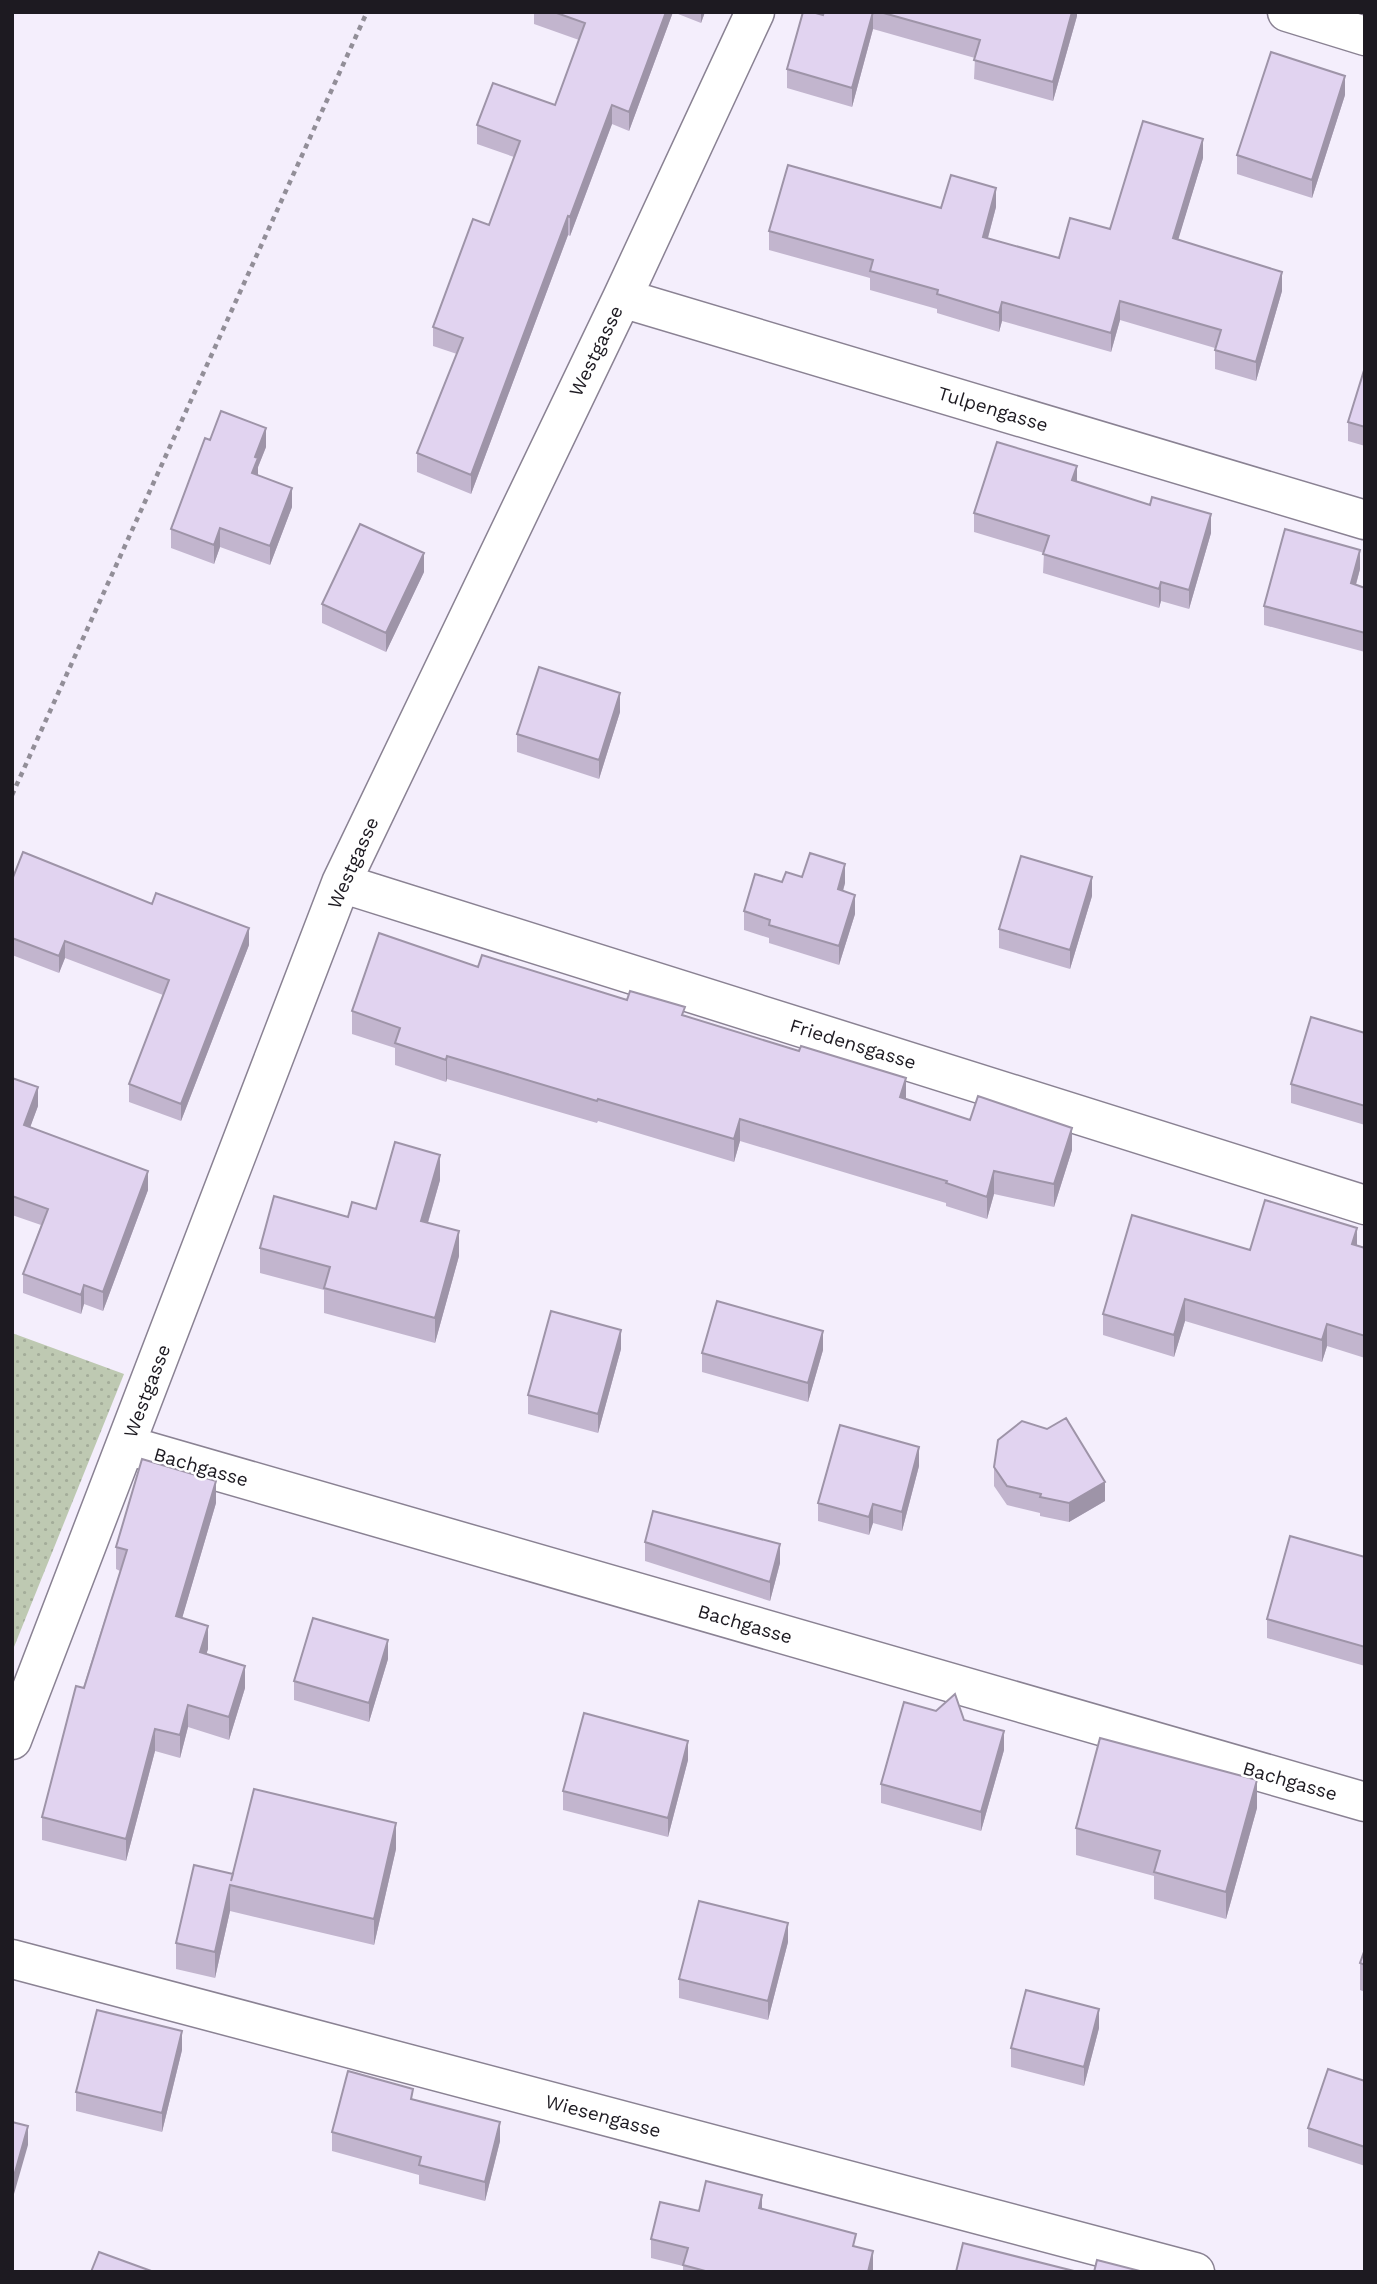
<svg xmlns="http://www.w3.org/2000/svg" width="1377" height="2284" font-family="'Work Sans',sans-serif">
<defs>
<pattern id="grass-dots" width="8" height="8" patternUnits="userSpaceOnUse" patternTransform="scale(1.75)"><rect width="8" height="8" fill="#bec9b2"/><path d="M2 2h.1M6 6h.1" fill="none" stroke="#a3ac99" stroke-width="1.8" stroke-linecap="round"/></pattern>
</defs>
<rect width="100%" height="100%" fill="#f4eefc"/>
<path fill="url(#grass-dots)" d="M12,1333L124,1374L12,1652Z"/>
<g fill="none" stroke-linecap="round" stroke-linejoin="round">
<defs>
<path id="street" d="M1287,12L1365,36
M622,298L1365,520
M341,883L1365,1205
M126,1445L1365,1802
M12,1740L341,883L622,298L755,12
M12,1959L1195,2272"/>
</defs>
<use href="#street" stroke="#8a8293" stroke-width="41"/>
<path stroke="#928e98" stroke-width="4.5" stroke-dasharray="5 5" stroke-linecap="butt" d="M12,795L367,12"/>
<use href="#street" stroke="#fff" stroke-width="38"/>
</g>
<path fill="#c2b5ce" d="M534,12H705L701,23L673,12L629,131L612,124L570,236L568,235L471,494L417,472V453L457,354L433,346V327L489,225L514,157L477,144V125L555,105L579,40L534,24Z
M824,12H1077V16L1053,101L974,79L975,58L873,29L852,107L787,88V69L823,15Z
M1345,95L1312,198L1237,174V155Z
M1203,158L1178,239L1282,291L1256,381L1215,369V348L1120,320L1111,352L1002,321L999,332L937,313V309L870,290V278L769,250V231L941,208L996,207L988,238L1059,258L1110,229Z
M1365,367V446L1348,441V422Z
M210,440L266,447L258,467V475L292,507L270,565L220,547L214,564L171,548V529Z
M1077,481L1211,533L1189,609L1161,601L1159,608L1043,573L1044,553L974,532V513Z
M1360,569L1356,585L1365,588V652L1264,625V606Z
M424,572L386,652L322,623V604Z
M620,712L599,779L517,752V734Z
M802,877L845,883L843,891L855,914L839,965L769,943V938L744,930V911L782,882Z
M12,880L249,945L181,1121L129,1102V1084L163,995L65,958L59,973L12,955Z
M1092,896L1070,969L999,948V929Z
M478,967L627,1000L685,1016L906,1099L970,1120L1072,1150L1054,1207L994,1194L987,1219L946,1206V1203L740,1141L734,1162L598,1121L597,1123L447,1079L446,1082L395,1065V1048L352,1034V1011Z
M1365,1033V1125L1291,1103V1084Z
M12,1078L38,1106L30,1127L148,1190L103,1311L84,1304L81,1314L23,1293V1274L41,1225L12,1215Z
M440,1180L428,1223L459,1256L435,1343L324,1313V1290L260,1273V1248L348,1217L376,1209Z
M1357,1246L1365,1248V1358L1327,1346L1322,1362L1185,1321L1174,1357L1103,1335V1314L1250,1250Z
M621,1349L598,1433L528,1414V1395Z
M823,1350L808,1402L702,1372V1353Z
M919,1466L902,1531L873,1523L869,1535L818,1521V1503Z
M994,1467L1105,1501L1069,1522L1040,1516V1513L1007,1505L994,1486Z
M216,1503L182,1618L208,1649L206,1654L245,1688L229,1740L188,1727L180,1758L155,1751L126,1861L42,1840V1817L120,1571L116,1569V1547Z
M645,1542L780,1563L770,1601L645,1561Z
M1365,1557V1666L1267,1638V1619Z
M388,1659L369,1722L294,1700V1681Z
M964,1720L1004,1750L981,1831L881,1803V1784Z
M688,1760L668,1837L563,1810V1791Z
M1257,1808L1226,1919L1154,1899V1876L1076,1855V1828Z
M396,1849L374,1945L230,1911L215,1978L176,1969V1943L233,1874Z
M788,1942L768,2020L679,1998V1979Z
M1365,1949V1992L1360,1990V1963Z
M1099,2028L1084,2086L1011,2067V2048Z
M182,2050L162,2132L76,2111V2092Z
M1365,2081V2166L1308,2147V2128Z
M413,2100L500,2141L485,2201L419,2184V2175L332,2151V2132Z
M762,2209L856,2247L873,2270V2272H683V2266L651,2258V2239L699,2211Z"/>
<path fill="#9e94a8" d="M666,12H673L629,131V112Z
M701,12H705L701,23Z
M873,12V29L852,107V88Z
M1072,12H1077V16L1053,101V82Z
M1345,76V95L1312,198V180Z
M612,105V124L570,236V217Z
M1203,139V158L1173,257V238Z
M996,188V207L983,256V237Z
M568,216V235L471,494V475Z
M1282,272V291L1256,381V362Z
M1120,301V320L1111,352V333Z
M1002,302V321L999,332V313Z
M266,428V447L258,467V477L252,473L255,457Z
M1077,466V485L1072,480Z
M292,488V507L270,565V546Z
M1211,514V533L1189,609V590Z
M220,528V547L214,564V545Z
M1360,550V569L1351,602V583Z
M424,553V572L386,652V633Z
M1161,582V601L1159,608V589Z
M620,693V712L599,779V760Z
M845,864V883L838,908V889Z
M1092,877V896L1070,969V950Z
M855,895V914L839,965V946Z
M249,928V945L181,1121V1104Z
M65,941V958L59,973V956Z
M447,1056V1079L446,1082V1060Z
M906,1078V1101L900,1097Z
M38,1087V1106L24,1144V1125Z
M740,1119V1141L734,1162V1139Z
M1072,1128V1150L1054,1207V1184Z
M440,1155V1180L421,1246V1221Z
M148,1171V1190L103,1311V1292Z
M994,1171V1194L987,1219V1197Z
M1357,1228V1249L1352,1244Z
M459,1231V1256L435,1343V1318Z
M84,1285V1304L81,1314V1295Z
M1185,1299V1321L1174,1357V1335Z
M1327,1324V1346L1322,1362V1340Z
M621,1330V1349L598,1433V1414Z
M823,1331V1350L808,1402V1383Z
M919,1447V1466L902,1531V1512Z
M216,1481V1503L176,1639V1616Z
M1105,1482V1501L1069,1522V1503Z
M873,1504V1523L869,1535V1517Z
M780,1544V1563L770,1601V1582Z
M208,1626V1649L200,1674V1652Z
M388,1640V1659L369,1722V1703Z
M245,1666V1688L229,1740V1717Z
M188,1705V1727L180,1758V1735Z
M155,1729V1751L126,1861V1839Z
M1004,1731V1750L981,1831V1812Z
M688,1741V1760L668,1837V1818Z
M1257,1780V1808L1226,1919V1892Z
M396,1823V1849L374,1945V1919Z
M230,1885V1911L215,1978V1952Z
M788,1923V1942L768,2020V2001Z
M1099,2009V2028L1084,2086V2067Z
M182,2031V2050L162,2132V2113Z
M500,2122V2141L485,2201V2182Z
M28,2126V2145L12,2201V2183Z
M762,2195V2214L759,2208Z
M873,2251V2272H868Z"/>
<path fill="#e1d3f0" stroke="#9e94a8" stroke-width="2" d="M554,12H666L629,112L612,105L570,217L568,216L471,475L417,453L463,338L433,327L473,219L489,225L520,141L477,125L493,83L555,105L585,23Z
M803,12H812L823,15L824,12H873L852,88L787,69Z
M880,12H1072L1053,82L974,60L980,40Z
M1271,52L1345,76L1312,180L1237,155Z
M1143,121L1203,139L1173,238L1282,272L1256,362L1215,350L1221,330L1120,301L1111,333L1002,302L999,313L937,294L938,290L870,271L873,260L769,231L788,165L941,208L951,175L996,188L983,237L1059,258L1070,218L1110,229Z
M1365,367V427L1348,422Z
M221,411L266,428L255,457L258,458L252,473L292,488L270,546L220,528L214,545L171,529L205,438L210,440Z
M997,442L1077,466L1072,480L1150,505L1152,497L1211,514L1189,590L1161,582L1159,589L1043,554L1049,536L974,513Z
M360,524L424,553L386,633L322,604Z
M1285,529L1360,550L1351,583L1365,588V633L1264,606Z
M539,667L620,693L599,760L517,734Z
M23,852L152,904L156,893L249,928L181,1104L129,1084L169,980L65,941L59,956L12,938V880Z
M810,853L845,864L838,889L855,895L839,946L769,925L770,920L744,911L755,874L782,882L786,872L802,877Z
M1021,856L1092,877L1070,950L999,929Z
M379,933L478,967L482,955L627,1000L630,991L685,1007L682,1015L799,1051L801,1046L906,1078L900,1097L970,1120L978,1096L1072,1128L1054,1184L994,1171L987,1197L946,1183L947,1181L740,1119L734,1139L598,1099L597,1101L447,1056L446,1060L395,1043L400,1028L352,1011Z
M1311,1017L1365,1033V1106L1291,1084Z
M12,1078L38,1087L24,1125L148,1171L103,1292L84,1285L81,1295L23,1274L48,1209L12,1196Z
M395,1142L440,1155L421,1221L459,1231L435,1318L324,1288L330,1267L260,1248L274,1196L348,1217L352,1202L376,1209Z
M1265,1200L1357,1228L1352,1244L1365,1248V1336L1327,1324L1322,1340L1185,1299L1174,1335L1103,1314L1132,1215L1250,1250Z
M717,1301L823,1331L808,1383L702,1353Z
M551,1311L621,1330L598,1414L528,1395Z
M1066,1418L1105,1482L1069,1503L1040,1497L1041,1494L1007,1486L994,1467L998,1440L1022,1421L1047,1429Z
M840,1425L919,1447L902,1512L873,1504L869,1517L818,1503Z
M142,1459L216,1481L176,1616L208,1626L200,1652L245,1666L229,1717L188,1705L180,1735L155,1729L126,1839L42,1817L76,1686L84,1688L127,1550L116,1547Z
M653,1511L780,1544L770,1582L645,1542Z
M1290,1536L1365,1557V1647L1267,1619Z
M313,1618L388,1640L369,1703L294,1681Z
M955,1694L964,1720L1004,1731L981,1812L881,1784L904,1702L936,1711Z
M584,1713L688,1741L668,1818L563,1791Z
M1100,1738L1257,1780L1226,1892L1154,1872L1160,1851L1076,1828Z
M254,1789L396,1823L374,1919L230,1885L215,1952L176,1943L194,1865L233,1874L231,1881Z
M699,1901L788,1923L768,2001L679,1979Z
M1365,1949V1965L1360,1963Z
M1026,1990L1099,2009L1084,2067L1011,2048Z
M97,2010L182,2031L162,2113L76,2092Z
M1328,2069L1365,2081V2147L1308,2128Z
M348,2071L413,2089L411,2099L500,2122L485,2182L419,2165L421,2157L332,2132Z
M12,2122L28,2126L12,2183Z
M706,2181L762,2195L759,2208L856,2234L853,2246L873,2251L868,2272H709L683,2265L688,2248L651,2239L660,2202L699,2211Z
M963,2243L1078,2272H956Z
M99,2252L154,2272H91Z
M1097,2260L1140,2271L1139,2272H1094Z"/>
<g text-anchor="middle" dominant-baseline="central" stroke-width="5" stroke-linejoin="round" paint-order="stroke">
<g font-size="19" fill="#1d1a21" stroke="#fff">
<text transform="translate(596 351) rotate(-64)">Westgasse</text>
<text transform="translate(993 409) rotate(17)">Tulpengasse</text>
<text transform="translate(353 863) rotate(-66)">Westgasse</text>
<text transform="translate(853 1044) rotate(17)">Friedensgasse</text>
<text transform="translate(147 1391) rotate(-69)">Westgasse</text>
<text transform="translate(201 1467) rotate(16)">Bachgasse</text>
<text transform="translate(745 1624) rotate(16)">Bachgasse</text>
<text transform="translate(1290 1781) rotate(16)">Bachgasse</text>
<text transform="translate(603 2116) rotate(15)">Wiesengasse</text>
</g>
</g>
<rect width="1377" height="2284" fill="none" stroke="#1d1a21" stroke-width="28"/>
</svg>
